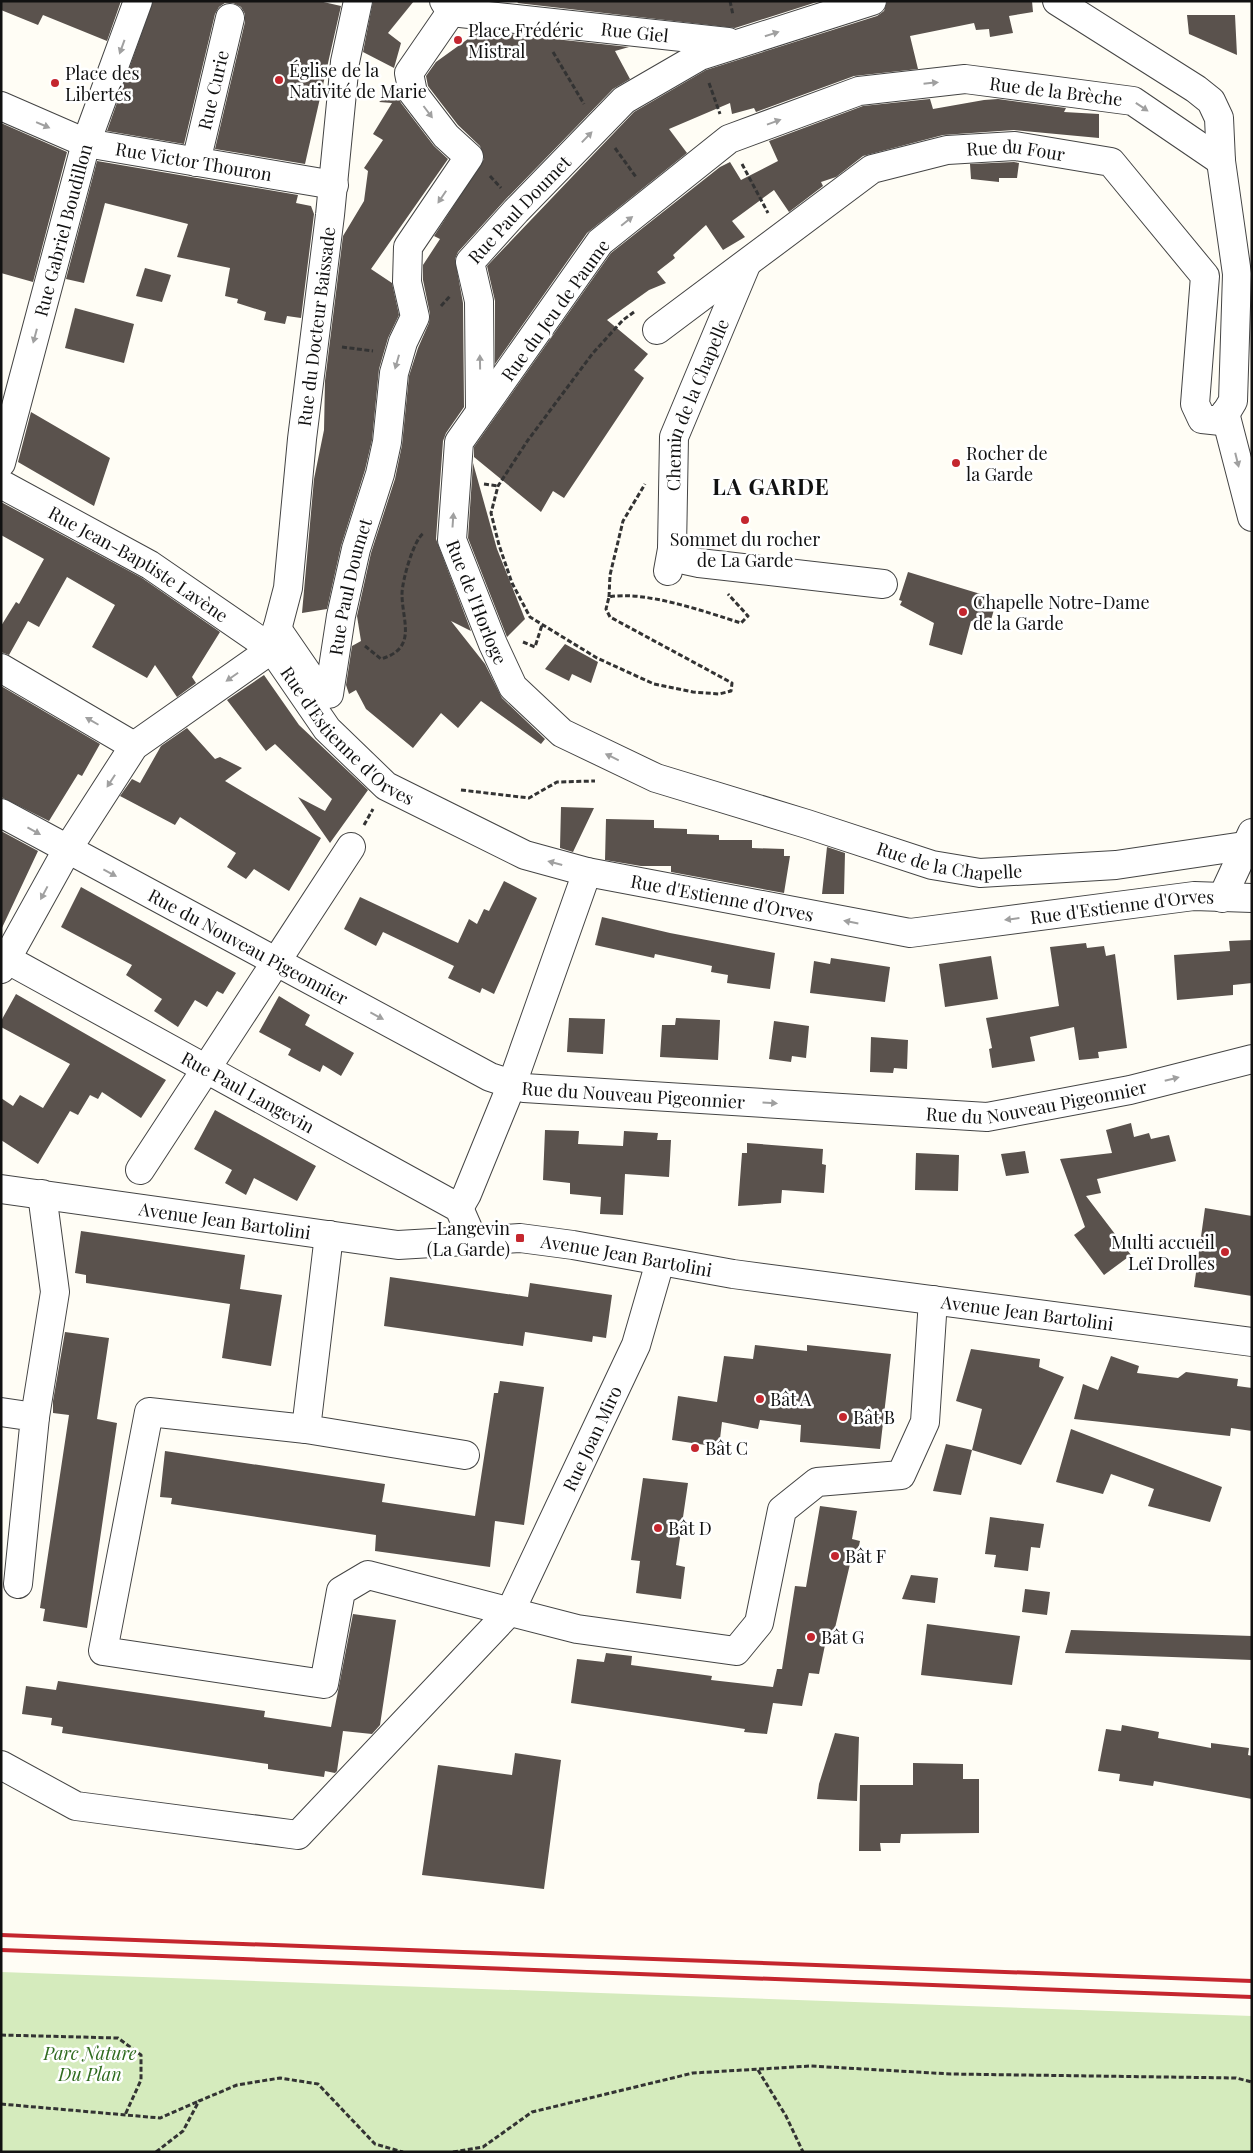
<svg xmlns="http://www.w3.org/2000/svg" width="1253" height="2153" font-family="'Playfair Display',serif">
<rect width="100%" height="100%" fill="#fffdf5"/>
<path fill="#d5ebbd" d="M1,1972L1252,2016V2152H1Z"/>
<path fill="#5a524d" d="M1,1H121L107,41L43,15L38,25L1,10Z
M153,1H319L341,6L305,164L215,149L245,22V14L241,7L233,3H225L219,7L215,14L184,144L107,131Z
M373,1H414L388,33L401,43L394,68L363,52Z
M520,1H820L735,28L517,3Z
M887,1H1032L1033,12L1009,16L1013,33L990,37L989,29L976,30L974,23L910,36L918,69L854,76L756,112L754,108L732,114L730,103L669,129L687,153L587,233L495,364V301L487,266L634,112L706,70L877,16L884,11Z
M1187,15H1235L1237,55L1189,34Z
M479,31L629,47L615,51L630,79L613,89L505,200L458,252L455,259L463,303L464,407L446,433L443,441L436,539L471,631L451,621L485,664L502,698L545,739L541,744L481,701L458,728L441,713L413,748L366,709L356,690L349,694L346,685L352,646L361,641L357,616L371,553L395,479L402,445L409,376L418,348L429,323L430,314L423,280V265L440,239L434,236L484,159L480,146L458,125L428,86L426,76L436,62Z
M396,90L401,103L434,146L448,159L371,269L392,283L399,315L388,338L379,369L372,440L365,470L341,546L327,609L302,613L314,479L324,430L325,381L343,236L364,201L368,171L364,168L383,140L373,134L392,103L379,102Z
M930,99L933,109L984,100L998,99L1066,108L1064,112L1099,114V138L1014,130L943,135L863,156L836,177L821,182L823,186L789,212L774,190L732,221L745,237L723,250L706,225L673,255L675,258L657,272L666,283L649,290L607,320L648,354L634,370L644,378L564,498L553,491L541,512L474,457V447L611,253L720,167L730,162L741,180L778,161L769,141L863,106Z
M1,123L67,152L33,282L1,273Z
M97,161L298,195L296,203L311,206L314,214L301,318L287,316L285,324L264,320L266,312L237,303L238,299L225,296L230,268L177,257L188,224L105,203L84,283L66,279Z
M1014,162L1019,163L1017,178H999V182L971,179L970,164Z
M145,268L171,275L162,302L136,296Z
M75,308L134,324L124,363L65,348Z
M31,412L110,458L94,506L18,462Z
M473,463L497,549L525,619L507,637L468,538Z
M1,502L142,578L220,632L192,677L196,683L177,697L155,665L147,678L92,647L115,605L67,577L39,627L28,621L9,655L1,652V626L16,602L19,604L44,559L1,535Z
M908,572L997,599L989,627L971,621L962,655L929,645L934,623L900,605L902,601L899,600Z
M565,644L598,662L591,683L572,674L569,681L545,669Z
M264,675L299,725L368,790L330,843L298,797L325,811L332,799L275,744L266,751L227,700Z
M1,686L100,744L82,776L78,774L49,821L1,797Z
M187,728L215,759L220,757L242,768L225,781L321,838L289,891L254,869L246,879L227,867L236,853L180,817L175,825L120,796L132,779L140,783L161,746Z
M561,807L594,808L573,852L560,848Z
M606,819L654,820V828L687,829V834L719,835V840H752V848L784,849V856H790L784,893L671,872V866H641L605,860Z
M1,831L38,851L1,930Z
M827,847L845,853L844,894H822Z
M504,881L537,898L494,994L482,988L480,993L448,978L454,966L383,932L376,946L344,929L360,897L458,943L469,919L477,924L484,909L489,911Z
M81,887L236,973L223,994L217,991L207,1007L195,1000L178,1027L154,1011L162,999L126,975L132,965L61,927Z
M602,917L670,933L775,953L770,989L727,983L728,975L711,972L712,966L655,954L654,958L595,945Z
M1252,940V983L1233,985V995L1177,1000L1174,955L1230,951L1229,941Z
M1086,943L1087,948L1104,946L1106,956L1115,954L1127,1048L1098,1052L1099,1058L1079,1060L1074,1027L1030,1037L1035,1061L992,1068L989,1049L992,1048L986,1018L1059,1006L1050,947Z
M991,956L998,999L945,1007L939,964Z
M831,958L890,967L885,1002L810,993L814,961L830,964Z
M16,994L166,1080L141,1118L102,1092L98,1099L90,1095L78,1115L70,1111L38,1164L1,1140V1098L13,1106L20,1095L43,1108L70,1064L1,1027V1021Z
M279,996L310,1015L305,1025L354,1053L341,1076L323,1065L320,1072L299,1061L288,1055L291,1049L259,1032Z
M569,1018L605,1019L603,1054L567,1052Z
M676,1018L720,1020L718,1060L660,1057L662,1025H675Z
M774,1021L809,1026L806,1058L792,1056L791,1062L769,1059Z
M871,1037L908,1040L907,1069L894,1068L893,1073L870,1072Z
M215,1110L316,1166L297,1201L254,1178L246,1195L225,1183L232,1170L194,1149Z
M1131,1123L1134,1137L1149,1133L1151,1139L1169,1135L1176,1161L1097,1179L1101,1193L1086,1196L1131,1255L1104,1275L1074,1235L1085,1227L1060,1159L1112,1153L1106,1130Z
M545,1130L579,1131L578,1144L623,1146L624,1131L658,1133L657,1140H671L669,1177L625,1174L623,1215L600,1214L601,1197L570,1194V1183L543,1180Z
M747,1143L823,1149L822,1164L826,1165L824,1193L782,1190L781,1203L738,1206L742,1153H747Z
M1025,1151L1029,1173L1006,1176L1001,1154Z
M916,1153L959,1155L958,1191L915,1190Z
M1205,1208L1252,1216V1296L1194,1287Z
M81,1231L245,1255L240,1289L282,1295L271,1366L222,1358L230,1304L86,1283V1275L75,1273Z
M390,1277L528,1297L530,1283L612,1295L606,1338L593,1336L592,1342L525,1332L523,1346L384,1326Z
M65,1332L109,1338L97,1419L117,1423L87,1628L43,1621L45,1609L40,1608L69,1415L53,1413V1401Z
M755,1345L807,1351V1345L891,1354L880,1449L800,1442L801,1425L760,1420L758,1429L722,1422L719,1447L672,1440L678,1396L717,1402L724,1356L753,1359Z
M971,1349L1040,1359L1039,1367L1064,1377L1021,1465L972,1450L982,1409L956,1401Z
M1111,1356L1139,1366L1137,1373L1178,1378L1186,1372L1238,1379L1237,1386L1252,1388V1431L1231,1428L1230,1436L1074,1419L1083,1384L1098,1390Z
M500,1381L544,1387L524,1525L495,1521L490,1567L375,1551L376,1535L171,1504L172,1498L160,1497L165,1451L385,1484L382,1502L475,1516L494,1393H498Z
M1071,1429L1222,1487L1210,1522L1148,1506L1154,1489L1111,1474L1103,1494L1056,1482Z
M946,1444L972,1450L961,1495L933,1491Z
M643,1478L688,1483L676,1565L685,1567L681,1599L636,1593L640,1561L631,1560Z
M820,1506L857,1511L852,1539L860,1541L855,1564H850L831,1645H825L819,1674L809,1673L802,1706L773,1703L767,1734L744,1732L745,1729L571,1703L577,1659L604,1662L606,1653L632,1656L631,1665L712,1676L711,1680L773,1687L777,1669H782L795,1586L806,1587Z
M990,1517L1044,1524L1040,1548L1031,1547L1028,1571L994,1567L996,1555L985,1554Z
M911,1575L938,1578L935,1603L902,1599Z
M1025,1589L1050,1592L1047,1615L1022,1612Z
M353,1614L396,1620L380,1725L372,1734L343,1731L337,1771L335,1773L325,1771L324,1777L268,1769V1764L62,1733L63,1727L51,1725L52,1718L22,1714L26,1686L56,1690L58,1681L265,1711L264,1717L331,1727Z
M927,1624L1020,1636L1012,1685L921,1675Z
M1071,1630L1252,1636V1660L1065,1653Z
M1122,1725L1159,1732L1158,1738L1211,1748V1743L1249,1748L1248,1755L1252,1756V1799L1154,1781L1153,1786L1119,1781L1120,1774L1098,1771L1106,1729L1121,1731Z
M835,1733L859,1737L857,1801L817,1799L819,1784Z
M515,1753L561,1760L544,1889L422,1875L438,1765L512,1775Z
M913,1763L963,1764V1779H979V1833L901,1834L900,1843H880L881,1851H859L860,1785H913Z"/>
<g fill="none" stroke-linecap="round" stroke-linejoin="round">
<defs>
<g id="minor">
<path id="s1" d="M444,1L451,12L728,42"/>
<path id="s2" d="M1,106L86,143L334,185"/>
<path id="s3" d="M1221,161L1133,101L965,79L859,91L729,139L600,242L459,442L452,540L493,644L513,687L562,733L656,778L807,824L932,865L980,873L1116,865L1244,846L1252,850"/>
<path id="s4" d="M196,162L230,18"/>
<path id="s5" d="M657,330L872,169L947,150L1015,146L1111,162L1205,276L1195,404L1202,419L1221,421L1233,401L1237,274L1221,161L1219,118L1211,101L1196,89L1057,1"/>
<path id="s6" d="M480,411L479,301L470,262L516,211L624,100L700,56L872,1"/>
<path d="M1225,413L1252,517"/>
<path id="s7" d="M1,463L86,143L138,1"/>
<path id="s8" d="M1,484L150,565L272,649L327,729L386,786L525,855L587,872L910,933L1194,896L1252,898"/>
<path d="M672,549L685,560L699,563L883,584"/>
<path id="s9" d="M668,571L672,549L674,437L746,265"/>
<path id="s10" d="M277,629L321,693L329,694L341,616L356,549L380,474L387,442L394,373L403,342L415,317L407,282L408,247L469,157L446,136L413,93L409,73L451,12"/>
<path id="s11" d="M273,645L288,588L302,439L330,215L345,62L358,1"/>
<path d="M1,668L134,746"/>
<path id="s12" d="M1,813L490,1077L524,1088L987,1117L1130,1090L1252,1059"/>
<path d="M1222,898L1252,833"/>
<path id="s13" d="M1,956L459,1208L473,1240"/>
<path d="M1,969L67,850L134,746L272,649"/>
<path d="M140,1170L351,847"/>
<path id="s14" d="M1,1189L398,1245L520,1238L573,1245L733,1274L1252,1342"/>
<path d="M459,1208L467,1194L512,1084L587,872"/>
<path d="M329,1235L306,1429L465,1455"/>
<path d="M1,1412L35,1417L18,1584"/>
<path d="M35,1417L55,1292L42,1194"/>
<path d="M306,1429L149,1412L103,1651L324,1684L341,1591L368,1575L577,1629L736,1651L759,1623L782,1510L817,1482L901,1475L925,1422L933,1300"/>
<path id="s15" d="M1,1765L76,1806L298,1835L511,1610L636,1345L660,1262"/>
</g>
</defs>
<use href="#minor" stroke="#444" stroke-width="30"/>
<path stroke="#333" stroke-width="3" stroke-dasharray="5 2.5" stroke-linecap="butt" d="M730,1L733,15
M553,52L584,104
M709,83L720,114
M615,148L636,177
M742,164L768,213
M490,176L501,188
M441,306L450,296
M634,312L623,320L593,353L528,440L498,486L491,513L499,545L512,583L530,617L597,658L654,684L693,692L719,694L731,691L732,683L610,617L606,609L609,597C644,590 706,612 741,623L748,616L728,594
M342,347L373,351
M484,484L498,486
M609,597L610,575L623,521L645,484
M523,642L535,647L542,625
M365,646L381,659C418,648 402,621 402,594C402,581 414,538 424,533
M461,790L529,798L557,782L595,781
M364,825L373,809
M1,2035L118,2038L141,2055V2080L125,2115
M758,2070L786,2116L803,2152
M1,2104L160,2118L199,2101
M156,2152L183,2131L199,2101L237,2085L280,2078L318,2084L375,2144L403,2152
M453,2152L483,2147L532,2112L693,2073L811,2066L951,2074L1236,2078L1252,2082"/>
<use href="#minor" stroke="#fff" stroke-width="28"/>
<path stroke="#c4262e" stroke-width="4" d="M1,1935L1252,1981
M1,1950L1252,1997"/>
</g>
<defs><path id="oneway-solid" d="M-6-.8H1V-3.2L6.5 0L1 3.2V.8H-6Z" transform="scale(1.25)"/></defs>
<g fill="#a0a0a0">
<use href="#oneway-solid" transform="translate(772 34) rotate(-18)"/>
<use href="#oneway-solid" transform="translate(122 47) rotate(110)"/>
<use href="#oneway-solid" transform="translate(931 83) rotate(-6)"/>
<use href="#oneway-solid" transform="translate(1142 107) rotate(34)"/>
<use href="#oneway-solid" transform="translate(428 112) rotate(53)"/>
<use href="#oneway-solid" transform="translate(774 122) rotate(-20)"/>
<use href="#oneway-solid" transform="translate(43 125) rotate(23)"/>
<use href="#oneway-solid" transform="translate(587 137) rotate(-46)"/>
<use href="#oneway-solid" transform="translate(442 197) rotate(124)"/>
<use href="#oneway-solid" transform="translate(627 221) rotate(-39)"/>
<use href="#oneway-solid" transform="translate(35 336) rotate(105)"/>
<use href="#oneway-solid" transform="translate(397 362) rotate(106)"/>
<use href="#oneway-solid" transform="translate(480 362) rotate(-91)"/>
<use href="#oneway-solid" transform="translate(1237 460) rotate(76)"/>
<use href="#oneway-solid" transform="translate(453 520) rotate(-86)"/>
<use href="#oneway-solid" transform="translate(232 677) rotate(145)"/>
<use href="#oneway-solid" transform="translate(92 721) rotate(-150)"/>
<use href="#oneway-solid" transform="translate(612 757) rotate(-154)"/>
<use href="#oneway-solid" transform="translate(111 781) rotate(123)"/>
<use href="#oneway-solid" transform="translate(34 831) rotate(29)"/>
<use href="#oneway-solid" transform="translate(555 863) rotate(-165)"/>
<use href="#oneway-solid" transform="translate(110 873) rotate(28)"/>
<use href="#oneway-solid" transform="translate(44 893) rotate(118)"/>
<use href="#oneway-solid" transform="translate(1012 919) rotate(173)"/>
<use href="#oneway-solid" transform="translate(851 922) rotate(-169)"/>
<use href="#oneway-solid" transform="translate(377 1016) rotate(28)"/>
<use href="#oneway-solid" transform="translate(1172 1079) rotate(-14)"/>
<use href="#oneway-solid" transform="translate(770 1103) rotate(4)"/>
</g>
<g fill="#c4262e" stroke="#fff" stroke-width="2">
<circle cx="458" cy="40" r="5"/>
<circle cx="279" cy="80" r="5"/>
<circle cx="55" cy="83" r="5"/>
<circle cx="956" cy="463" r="5"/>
<circle cx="745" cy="520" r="5"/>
<circle cx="963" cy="612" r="5"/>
<rect x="515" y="1233" width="10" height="10" rx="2.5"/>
<circle cx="1225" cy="1252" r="5"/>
<circle cx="760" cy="1399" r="5"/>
<circle cx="843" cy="1417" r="5"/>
<circle cx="695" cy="1448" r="5"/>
<circle cx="658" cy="1528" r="5"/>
<circle cx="835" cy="1556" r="5"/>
<circle cx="811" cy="1637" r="5"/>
</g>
<g text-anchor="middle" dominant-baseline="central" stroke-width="5" stroke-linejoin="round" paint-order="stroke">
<g font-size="18" fill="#111" stroke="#fff" text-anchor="start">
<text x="468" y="30">Place Frédéric<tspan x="468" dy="21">Mistral</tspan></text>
<text x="289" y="70">Église de la<tspan x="289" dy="21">Nativité de Marie</tspan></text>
<text x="65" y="73">Place des<tspan x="65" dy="21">Libertés</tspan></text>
<text x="966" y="453">Rocher de<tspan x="966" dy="21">la Garde</tspan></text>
<text x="745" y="539" text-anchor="middle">Sommet du rocher<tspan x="745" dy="21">de La Garde</tspan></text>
<text x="973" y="602">Chapelle Notre-Dame<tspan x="973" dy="21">de la Garde</tspan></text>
<text x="510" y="1228" text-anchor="end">Langevin<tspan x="510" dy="21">(La Garde)</tspan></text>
<text x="1215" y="1242" text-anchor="end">Multi accueil<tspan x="1215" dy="21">Leï Drolles</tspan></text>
<text x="770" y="1399">Bât A</text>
<text x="853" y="1417">Bât B</text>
<text x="705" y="1448">Bât C</text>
<text x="668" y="1528">Bât D</text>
<text x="845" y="1556">Bât F</text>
<text x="821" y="1637">Bât G</text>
</g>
<g font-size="18" fill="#111" stroke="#fff">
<text stroke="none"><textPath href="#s1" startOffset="198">Rue Giel</textPath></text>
<text stroke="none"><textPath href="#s4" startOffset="74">Rue Curie</textPath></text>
<text transform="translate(1056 91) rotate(7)">Rue de la Brèche</text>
<text stroke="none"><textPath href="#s5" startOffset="415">Rue du Four</textPath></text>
<text stroke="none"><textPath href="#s2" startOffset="202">Rue Victor Thouron</textPath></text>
<text stroke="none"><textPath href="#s6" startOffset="222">Rue Paul Doumet</textPath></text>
<text stroke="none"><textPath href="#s7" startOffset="241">Rue Gabriel Boudillon</textPath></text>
<text transform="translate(555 310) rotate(-54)">Rue du Jeu de Paume</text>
<text stroke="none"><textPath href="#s11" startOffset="322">Rue du Docteur Baissade</textPath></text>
<text stroke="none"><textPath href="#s9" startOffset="171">Chemin de la Chapelle</textPath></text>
<text stroke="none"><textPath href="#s8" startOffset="159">Rue Jean-Baptiste Lavène</textPath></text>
<text stroke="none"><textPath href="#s10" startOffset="195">Rue Paul Doumet</textPath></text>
<text stroke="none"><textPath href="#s3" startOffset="1096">Rue de l'Horloge</textPath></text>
<text stroke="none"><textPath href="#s8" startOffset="434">Rue d'Estienne d'Orves</textPath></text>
<text stroke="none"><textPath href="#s3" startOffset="1666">Rue de la Chapelle</textPath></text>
<text stroke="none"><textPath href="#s8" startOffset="854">Rue d'Estienne d'Orves</textPath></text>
<text stroke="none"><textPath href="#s8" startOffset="1259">Rue d'Estienne d'Orves</textPath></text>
<text stroke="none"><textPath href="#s12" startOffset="281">Rue du Nouveau Pigeonnier</textPath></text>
<text stroke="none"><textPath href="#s13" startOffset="282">Rue Paul Langevin</textPath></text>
<text stroke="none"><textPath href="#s12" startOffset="701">Rue du Nouveau Pigeonnier</textPath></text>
<text stroke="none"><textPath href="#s12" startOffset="1106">Rue du Nouveau Pigeonnier</textPath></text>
<text stroke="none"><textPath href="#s14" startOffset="226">Avenue Jean Bartolini</textPath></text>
<text stroke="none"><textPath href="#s14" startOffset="631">Avenue Jean Bartolini</textPath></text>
<text stroke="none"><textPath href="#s14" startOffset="1036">Avenue Jean Bartolini</textPath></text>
<text stroke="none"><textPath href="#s15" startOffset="809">Rue Joan Miro</textPath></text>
</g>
<g font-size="18" font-style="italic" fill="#2f6b1f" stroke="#fff">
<text x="90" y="2053">Parc Nature<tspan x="90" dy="21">Du Plan</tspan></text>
</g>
<g font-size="22" font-weight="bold" letter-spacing="1" fill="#111" stroke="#fff">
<text x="771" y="486">LA GARDE</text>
</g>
</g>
<rect width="1253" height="2153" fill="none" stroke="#111111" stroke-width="5"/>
</svg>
